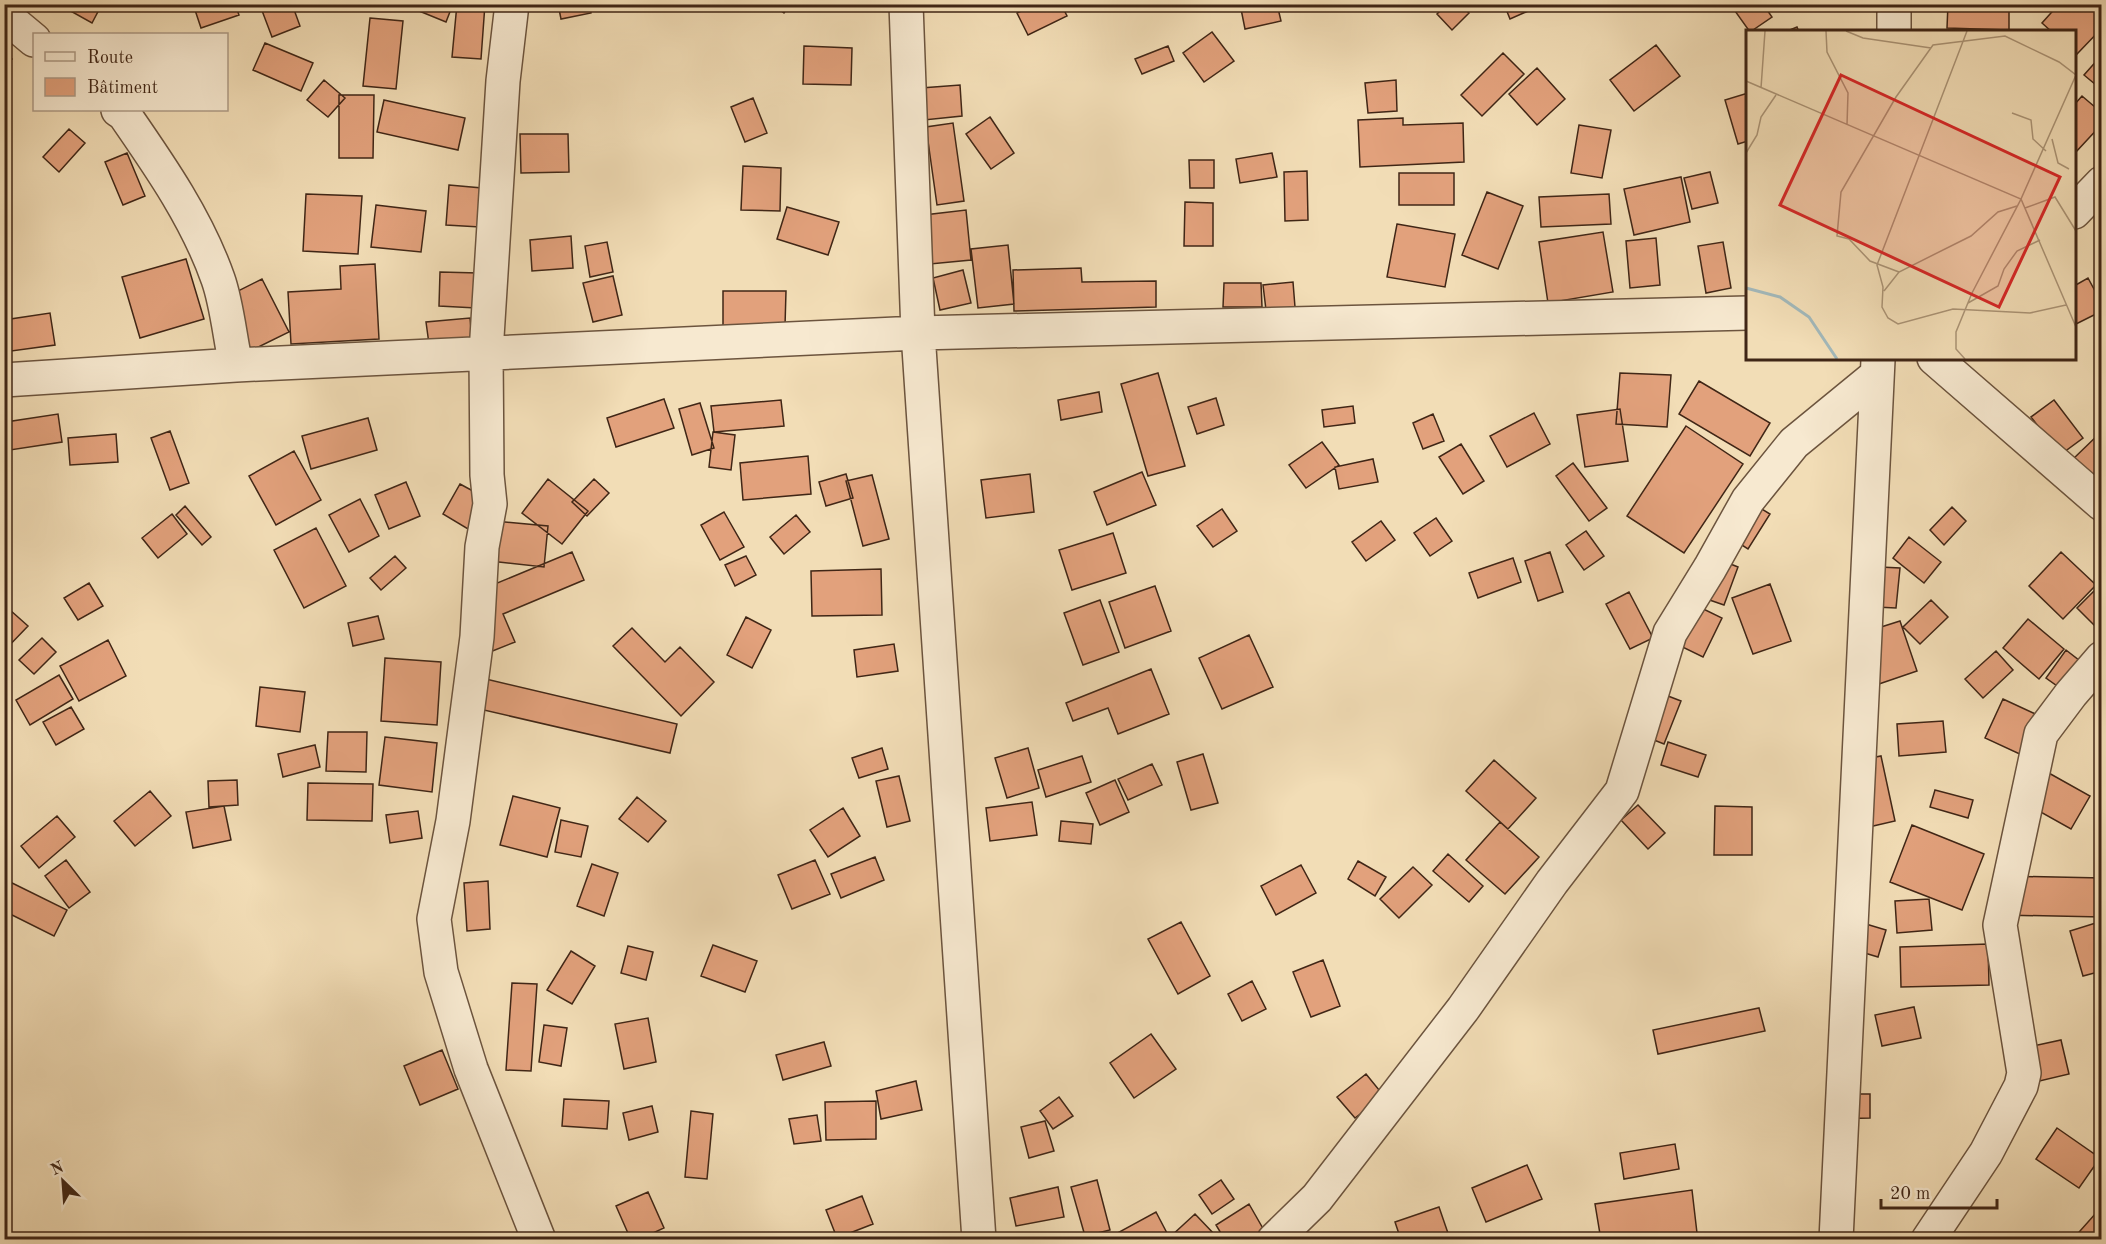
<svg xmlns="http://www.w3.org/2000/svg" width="2106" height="1244" font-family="'Old Standard TT',serif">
<rect width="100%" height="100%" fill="#f2ddb6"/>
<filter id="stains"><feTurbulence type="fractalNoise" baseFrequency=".00333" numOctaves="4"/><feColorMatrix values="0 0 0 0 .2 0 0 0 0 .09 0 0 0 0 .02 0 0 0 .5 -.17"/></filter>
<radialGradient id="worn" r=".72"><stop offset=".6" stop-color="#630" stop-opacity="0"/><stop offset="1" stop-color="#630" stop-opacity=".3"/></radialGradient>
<path fill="#e2a17c" stroke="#402616" stroke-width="1.5" d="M58,4H102L92,23Z
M193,4H235L239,15L201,28Z
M271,4H292L300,26L272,37L261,8Z
M402,4H453L446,22Z
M457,4H485L481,59L452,57Z
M558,4H590L591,13L561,19Z
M772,4H790L784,13Z
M1035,4H1061L1067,16L1028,35L1017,13Z
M1240,4H1277L1281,21L1245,29Z
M1447,4H1460L1469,13L1452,30L1437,14Z
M1504,4H1544L1510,19Z
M1744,4H1763L1772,17L1750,32L1735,11Z
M1948,4H2009V30L1947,28Z
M2059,4H2092L2102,13V28L2077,54L2074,52V32H2052L2042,23Z
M370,18L403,21L396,89L363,86Z
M1797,27L1799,32H1785Z
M1212,32L1234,61L1204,82L1183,53Z
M265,43L313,63L301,91L253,70Z
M1656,45L1680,76L1634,111L1610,80Z
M804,46L852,48L851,85L803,84Z
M1168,46L1174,61L1142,74L1135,59Z
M4,52L12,59L4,66Z
M1503,53L1524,74L1482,116L1461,95Z
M2099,58L2102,59V90L2084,75Z
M1537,68L1565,99L1537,125L1509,94Z
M324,80L345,98L328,117L307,100Z
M1396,80L1397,111L1368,113L1365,83Z
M960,85L962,116L924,120L921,88Z
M1748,93V141L1738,144L1725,100Z
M339,95H374L373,158H339Z
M2082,96L2102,113V124L2074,154V105Z
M753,98L767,133L745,142L731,107Z
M384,100L465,118L458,150L377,132Z
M990,117L1014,153L991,169L966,134Z
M1403,118V125L1463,123L1464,162L1360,167L1358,120Z
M953,123L964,201L937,205L926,127Z
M1579,125L1611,130L1602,178L1571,173Z
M69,129L85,143L59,172L43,157Z
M520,134H568L569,172L521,173Z
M127,153L145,196L123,205L105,162Z
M1272,153L1277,177L1240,183L1236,159Z
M1189,160H1214V188H1190Z
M743,166L781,168L780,211L741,210Z
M1307,171L1308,220L1285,221L1284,172Z
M1710,172L1718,203L1692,209L1684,178Z
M1399,173H1454V205H1399Z
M1681,177L1690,222L1634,235L1624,189Z
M449,185L482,188L480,227L446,225Z
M1487,192L1523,206L1498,269L1462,255Z
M306,194L362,196L358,254L303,251Z
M1609,194L1611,224L1541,227L1539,197Z
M1185,202L1213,203V246H1184Z
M376,205L426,211L421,252L371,247Z
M787,207L839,222L828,255L777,239Z
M966,210L971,260L930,264L924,215Z
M1397,224L1455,234L1445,287L1387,277Z
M1603,232L1613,292L1548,303L1539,242Z
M571,236L573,268L532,271L530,240Z
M1656,238L1660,285L1630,288L1626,241Z
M607,242L613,272L590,277L585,246Z
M1723,242L1731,288L1706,293L1698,246Z
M1008,245L1014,304L978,308L971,249Z
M186,259L204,319L140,338L122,277Z
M375,264L379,339L291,344L288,292L341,289L340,266Z
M1081,268L1082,282L1156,281V307L1014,311L1013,270Z
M963,270L971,303L940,310L933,278Z
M440,272L478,273L476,308L439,306Z
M613,276L622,315L593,322L583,283Z
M2088,278L2102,304V311L2074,325V286Z
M262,279L289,332L246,353L220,300Z
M1293,282L1295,307L1266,310L1263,285Z
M1224,283H1261L1262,307H1223Z
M723,291H786L785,326H723Z
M50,313L55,345L4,352V320Z
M470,318L472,339L429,344L426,322Z
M1158,373L1185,466L1148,476L1121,384Z
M1620,373L1671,375L1667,427L1616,424Z
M1699,381L1770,423L1750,456L1679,414Z
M1099,392L1102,412L1061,420L1058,400Z
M1216,398L1224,425L1197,434L1188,407Z
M664,399L674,428L616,447L607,418Z
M781,400L784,426L714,432L711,406Z
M2054,400L2083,438L2060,455L2031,417Z
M700,403L714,448L692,455L679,409Z
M1353,406L1355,423L1324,427L1322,410Z
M1620,409L1628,461L1585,467L1577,415Z
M1534,413L1550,444L1507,467L1490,436Z
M58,414L62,442L10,450L6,422Z
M1433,414L1444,441L1423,449L1413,423Z
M368,418L377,450L311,469L302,436Z
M1686,426L1743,464L1684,553L1627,516Z
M170,431L189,483L170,490L151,438Z
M2102,431V468L2089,480L2071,461Z
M713,432L735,435L731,470L709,467Z
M116,434L118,462L70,465L68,438Z
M1322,442L1339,465L1306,488L1289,465Z
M1461,444L1484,481L1463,494L1439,457Z
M294,451L321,500L276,525L249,476Z
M808,456L811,494L743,500L740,463Z
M1373,459L1378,482L1339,489L1335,467Z
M1573,463L1607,508L1589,521L1556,476Z
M1142,472L1156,505L1107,525L1094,492Z
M846,474L853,498L826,506L819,482Z
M1030,474L1034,512L986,518L981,480Z
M872,475L889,539L863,546L846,481Z
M548,479L588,511L562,544L522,513Z
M594,479L609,493L587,516L572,502Z
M406,482L420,516L389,529L375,495Z
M460,484L486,498L468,529L443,514Z
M360,499L379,536L349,552L329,515Z
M1747,500L1770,514L1748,549L1726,535Z
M185,506L211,537L202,545L176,515Z
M1952,507L1966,521L1944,545L1930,530Z
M1222,509L1237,531L1213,547L1197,526Z
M724,512L744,547L720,560L701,525Z
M172,514L187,534L158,558L142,538Z
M796,515L810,532L784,554L770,537Z
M1436,518L1452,541L1430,556L1414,533Z
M485,520L548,526L544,567L481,560Z
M1381,521L1395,540L1366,561L1352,542Z
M316,528L346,586L304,608L274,550Z
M1586,531L1604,556L1584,570L1566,545Z
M1113,533L1126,573L1072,590L1059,550Z
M1909,537L1941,562L1924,583L1893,558Z
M572,552L584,580L503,614L515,642L490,652L466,596Z
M1550,552L1563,592L1538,601L1525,561Z
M2061,552L2096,585L2063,619L2029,586Z
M395,556L406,568L381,590L370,578Z
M746,556L756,575L735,586L725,565Z
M1713,557L1738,567L1724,605L1698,596Z
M1513,558L1521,582L1478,598L1469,573Z
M1880,567L1900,568L1896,608L1876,607Z
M881,569L882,615L812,616L811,571Z
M89,583L103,606L78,620L64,598Z
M1770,584L1791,641L1753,654L1732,598Z
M2101,584L2102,585V633L2077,608Z
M1155,586L1171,631L1125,648L1109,602Z
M1629,592L1653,638L1630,649L1606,604Z
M1100,600L1119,652L1083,665L1064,613Z
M1931,600L1948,617L1920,644L1903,627Z
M1687,601L1722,618L1703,657L1668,640Z
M10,610L28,626L4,651V615Z
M378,616L384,639L353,646L348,623Z
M746,617L771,630L752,668L727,655Z
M2028,619L2064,649L2039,679L2003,648Z
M1900,621L1917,671L1876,685L1859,634Z
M632,628L665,662L680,647L714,682L681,716L613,646Z
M1249,635L1273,687L1222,709L1199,658Z
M42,638L56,652L34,674L19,660Z
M108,640L126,676L79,701L60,666Z
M894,644L898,671L857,677L854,650Z
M2066,650L2080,661L2060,688L2046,678Z
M1996,651L2013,670L1983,698L1965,679Z
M385,658L441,662L437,725L381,721Z
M1151,669L1169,714L1118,734L1108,708L1073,721L1066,703Z
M59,675L73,699L30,725L16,700Z
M469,675L677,724L670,753L462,705Z
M260,687L305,692L300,732L256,726Z
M1655,691L1681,701L1664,744L1639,734Z
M2003,699L2042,717L2024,756L1985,738Z
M71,707L84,729L56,745L43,722Z
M1943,721L1946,752L1899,756L1897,724Z
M328,732H367L366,772L326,771Z
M385,737L437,743L432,792L379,785Z
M1668,742L1706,755L1698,777L1661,765Z
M315,745L320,767L283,777L278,754Z
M882,748L888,769L859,778L852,758Z
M1028,748L1039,788L1007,798L995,758Z
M1203,754L1218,803L1191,810L1177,762Z
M1082,756L1091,782L1046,797L1038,770Z
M1881,756L1895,821L1860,829L1846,763Z
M1494,760L1536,798L1508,829L1466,791Z
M1152,764L1162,785L1128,800L1118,779Z
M2047,772L2090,796L2071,829L2028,805Z
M899,776L910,821L887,827L876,781Z
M237,780L238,805L209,807L208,781Z
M1115,780L1129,812L1100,825L1086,793Z
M308,783L373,784L372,821L307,820Z
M1935,790L1973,800L1968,818L1930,807Z
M150,791L171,816L135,846L114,821Z
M513,796L560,808L547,857L500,845Z
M637,797L666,821L648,842L619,819Z
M1032,802L1037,835L990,841L986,808Z
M1638,805L1665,833L1648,849L1621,820Z
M224,806L231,840L193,848L186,812Z
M1715,806L1752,807V855H1714Z
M843,808L860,836L828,857L810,830Z
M418,811L422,838L390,843L386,815Z
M57,816L75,837L39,868L21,846Z
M561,820L588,826L581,857L555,852Z
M1061,821L1093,824L1091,844L1059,841Z
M1500,822L1539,857L1505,894L1466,860Z
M1912,825L1984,854L1962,910L1890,882Z
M1448,854L1483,886L1469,902L1433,871Z
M875,857L884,880L841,898L831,874Z
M66,860L90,892L69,908L45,876Z
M815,860L830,894L792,909L778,875Z
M1358,861L1386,877L1375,896L1348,879Z
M592,864L618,873L604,916L577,906Z
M1301,865L1316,893L1276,915L1261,886Z
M1413,867L1432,885L1399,918L1380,899Z
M2002,876L2102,878V917L2001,915Z
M4,879L67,910L54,936L4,911Z
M488,881L490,929L467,931L464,883Z
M1929,899L1932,930L1897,933L1895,901Z
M1856,921L1886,930L1878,957L1848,948Z
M2102,921V971L2083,976L2070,931Z
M1181,922L1210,976L1178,994L1148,939Z
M1988,944L1989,985L1901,987L1900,947Z
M713,945L757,961L745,992L701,976Z
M628,946L653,952L646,980L621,973Z
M571,951L595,966L572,1004L547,990Z
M1323,960L1340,1006L1311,1017L1293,972Z
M1252,981L1266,1009L1242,1021L1228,994Z
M512,983L537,984L531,1071L506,1070Z
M1914,1007L1921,1038L1882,1046L1875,1015Z
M1759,1008L1765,1031L1658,1054L1653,1030Z
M648,1018L656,1062L624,1069L615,1024Z
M544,1025L567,1028L561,1066L539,1062Z
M1151,1034L1176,1069L1134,1098L1110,1063Z
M2061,1040L2069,1074L2027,1084L2019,1049Z
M824,1042L831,1066L783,1080L776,1055Z
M442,1050L458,1089L420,1105L404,1066Z
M1366,1074L1384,1096L1355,1118L1337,1097Z
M916,1081L922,1110L881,1119L876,1091Z
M1833,1094H1870V1118L1833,1119Z
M1059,1097L1073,1116L1053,1129L1040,1111Z
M564,1099L609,1101L607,1129L562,1126Z
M876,1101V1139L826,1140L825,1102Z
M652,1106L658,1132L629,1140L623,1113Z
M691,1111L713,1114L707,1179L685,1177Z
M817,1115L821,1141L794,1144L789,1119Z
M1045,1121L1054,1151L1029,1158L1021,1127Z
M2057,1128L2100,1158L2079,1188L2036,1159Z
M1675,1144L1679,1169L1624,1179L1620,1153Z
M1527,1165L1542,1199L1486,1222L1472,1188Z
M1097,1180L1110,1230L1085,1236L1071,1187Z
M1221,1180L1234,1199L1212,1214L1199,1195Z
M1058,1187L1064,1217L1016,1226L1010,1198Z
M1692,1190L1697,1233L1651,1240H1601L1595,1204Z
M648,1192L664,1228L638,1240H631L616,1206Z
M862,1196L873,1224L837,1238L826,1210Z
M1249,1204L1265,1232L1252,1240H1225L1216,1225Z
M1439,1207L1450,1239L1401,1240L1395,1222Z
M1156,1212L1168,1235L1161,1240H1111L1110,1237Z
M2096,1213L2102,1218V1240H2072Z
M1195,1214L1216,1236L1212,1240H1173L1170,1237Z"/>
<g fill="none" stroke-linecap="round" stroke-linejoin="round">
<defs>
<path id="street" d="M512,4L503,81L486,353L487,475L490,504L482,547L477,637L453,821L434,919L441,972L471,1069L539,1240
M906,4L918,333L979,1240
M4,15L34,40
M1894,32V4
M118,110L124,114C160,166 197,219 218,279C227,304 230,339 236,365
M2074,212L2102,183
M1934,358L2102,504
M4,380L236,365L918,333L1748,313
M1274,1240L1317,1198L1463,1009L1552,882L1622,791L1670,633L1710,568L1748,500L1794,443L1877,375
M1836,1240L1878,360
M1928,1240L1986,1153L2021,1086L2024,1073L2000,925L2041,734L2071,694L2102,658"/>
</defs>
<use href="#street" stroke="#6c543e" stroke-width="36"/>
<use href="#street" stroke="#f7e9d0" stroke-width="33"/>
</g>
<g transform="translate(1746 30)">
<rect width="330" height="330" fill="#f2ddb6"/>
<path fill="none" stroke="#a2b8ba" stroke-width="3" d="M0,258L34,267L63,287L91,329"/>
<path fill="none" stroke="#ab9476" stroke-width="1.5" d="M80,1L81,22L102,63L101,95M100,1L117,8L185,18M221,1L131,235L137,257L136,277L142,288L152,294L207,279L284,283L320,275M0,51L275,169L226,263L210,302V319L219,329M15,58L19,1M266,83L285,90L287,109L300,121M306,109L312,133L323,139M0,123L11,105L15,87L30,65M279,178L309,167L330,201M153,242L124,231L103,209L91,206L95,162L150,67L187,15L259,6L313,32L330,45L275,169L330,297M138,261L153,242L225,206L252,182L271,176M222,273L252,256L258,239L271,221L294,210"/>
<path fill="#d62828" fill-opacity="0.15" stroke="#d62828" stroke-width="3" d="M95,45L314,147L253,277L34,175Z"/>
<rect width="330" height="330" fill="none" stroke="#402616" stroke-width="3"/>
</g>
<rect width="2106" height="1244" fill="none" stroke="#f2ddb6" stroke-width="24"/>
<rect x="6" y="6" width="2094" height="1232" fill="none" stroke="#402616" stroke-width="3"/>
<rect x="12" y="12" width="2082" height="1220" fill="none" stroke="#402616" stroke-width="1.5"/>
<rect x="33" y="33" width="195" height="78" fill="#f7e9d0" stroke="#ae9b86" stroke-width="1.5"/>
<rect x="45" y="52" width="30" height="9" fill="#f7e9d0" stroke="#ae9b86" stroke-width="1.5"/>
<text x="87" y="63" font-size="18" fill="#402616">Route</text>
<rect x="45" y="78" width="30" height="18" fill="#e2a17c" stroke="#ae9b86" stroke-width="1.5"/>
<text x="87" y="93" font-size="18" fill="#402616">Bâtiment</text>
<g transform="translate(63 1181) rotate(335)" stroke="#f7e9d0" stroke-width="4.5" paint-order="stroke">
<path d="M0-4.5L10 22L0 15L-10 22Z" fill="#402616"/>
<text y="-9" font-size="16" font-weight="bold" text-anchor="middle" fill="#402616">N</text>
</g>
<path d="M1881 1199v9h116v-9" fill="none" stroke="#402616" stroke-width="3"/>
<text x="1890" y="1199" font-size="18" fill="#402616" stroke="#f7e9d0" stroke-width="4.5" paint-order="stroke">20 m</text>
<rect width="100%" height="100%" filter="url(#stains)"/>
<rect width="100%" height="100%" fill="url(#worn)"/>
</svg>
